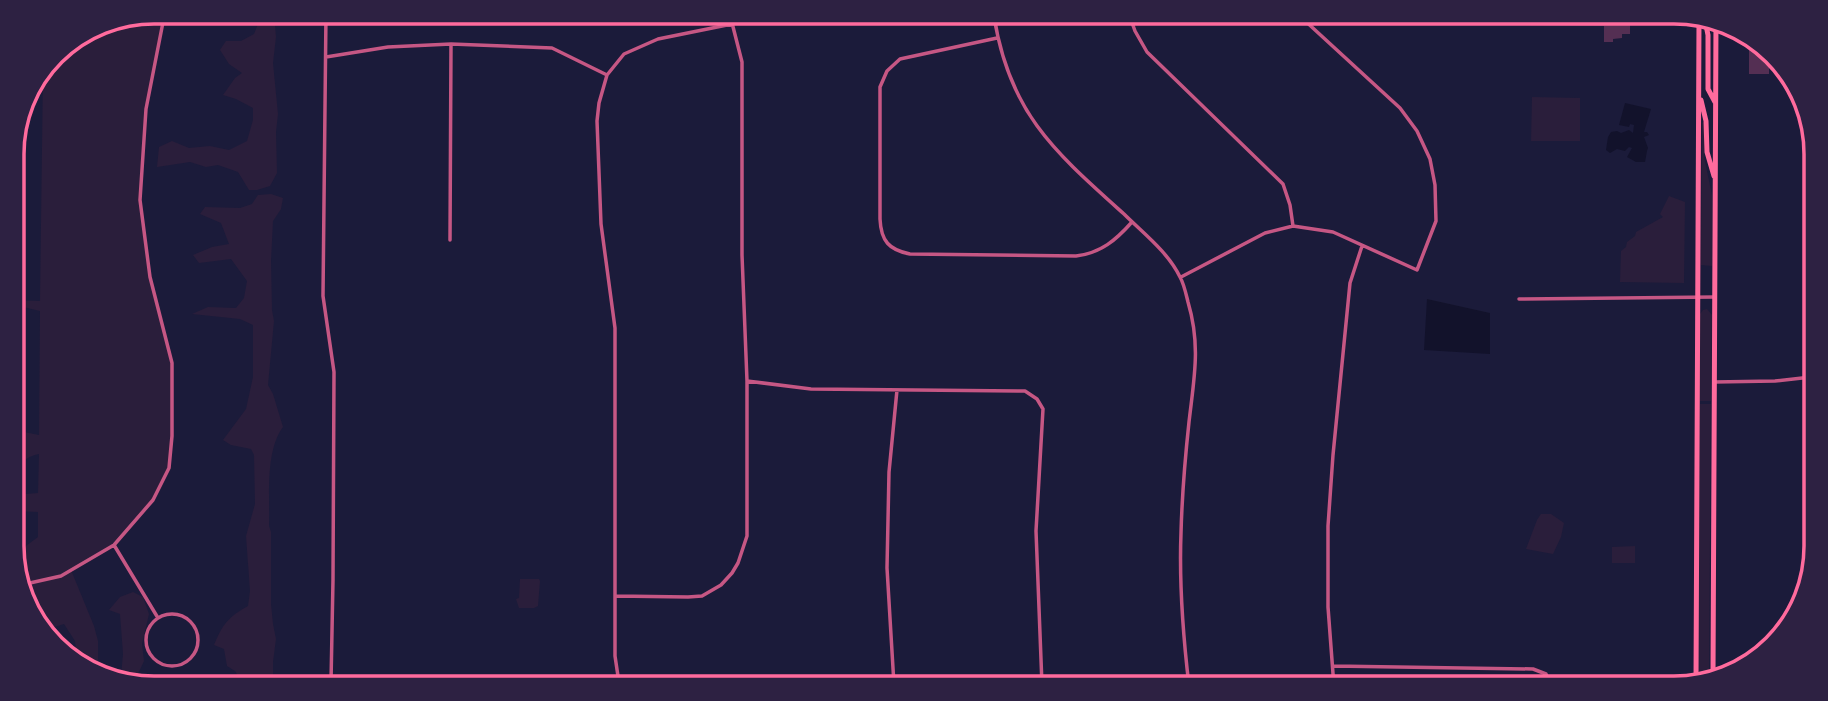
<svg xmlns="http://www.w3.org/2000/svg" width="1828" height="701" font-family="'Sofia Sans Condensed',sans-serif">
<rect width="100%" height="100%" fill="#1b1b3a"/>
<path fill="#2a1e3b" d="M155,12H165L146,109L140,200L150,277L172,363V436L169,468L153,500L114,545L71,570L94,626L98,641V674L77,660L75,641L64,624L48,629L46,637L15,574V554L38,537V512L15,511L14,495L38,493L39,454C30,455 24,462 14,464V430L39,435L40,311L19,306H13V300L40,301L43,71L61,48L101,23Z
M252,13H274L276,37L273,63L278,114L276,132L277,173L270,186L257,190H249L238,172L218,165L206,167L190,162L157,167L159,147L172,141L189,148L210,146L229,150L247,141L253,120V108L236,99L223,95L235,78L242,73L229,64L220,50L226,41H241L254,34L258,24L253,16Z
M1532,97L1580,98V141H1531Z
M1704,121V157L1712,195V266L1701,265L1702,123Z
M271,194L283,198L281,209L273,221L271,261L272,310L274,321L268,385L273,394L283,427C265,451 270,496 269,526L271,532V604L273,624L276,639L273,662V679L276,682H242L235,671L227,666L224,649L214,645C223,624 228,617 248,606L250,591L246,536L255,504L254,455L251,449L231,445L223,440L246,409L253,377V325L240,319L192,314L208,307L236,308L244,298L247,281L231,259L199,263L193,255L212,247L229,244L221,223L200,214L205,207L240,208L252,204L258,195Z
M1669,196L1685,202L1684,283L1620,282L1621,251L1626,247L1627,242L1635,236L1636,232L1663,217L1660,214Z
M1707,309L1712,315L1711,401H1700V314L1703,310Z
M1700,404H1711L1709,678L1698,682Z
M1541,514H1551L1564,523L1561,537L1553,554L1526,549L1537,520Z
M1635,546V563H1612V547Z
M520,579H539L540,581L538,606L534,608H519L516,599L519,598Z
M133,592L143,597L149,614L142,644L144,661L137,676L127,680L121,676L123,654L120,614L109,610L120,597Z"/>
<path fill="#12122b" d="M1625,103L1651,109L1644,132H1647L1649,135L1644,137L1648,148L1647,151L1645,162H1636L1627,157L1632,148L1629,147L1625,151L1617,149L1610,153L1606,150L1608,137L1611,132L1617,131L1621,133L1629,130L1633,133L1634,125L1630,124L1629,127L1619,125Z
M1427,299L1490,313V354L1424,350Z"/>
<path fill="#542f53" d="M1460,19L1630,20V34H1622V38L1613,39V42H1604V26L1460,24Z
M1749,41L1769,56V74H1749Z"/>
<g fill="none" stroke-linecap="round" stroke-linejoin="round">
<path stroke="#c65784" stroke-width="3.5" d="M326,13L323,296L334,372L333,580L331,682
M994,16C1009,113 1055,152 1124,214C1143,233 1168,252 1180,277C1184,284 1186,294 1188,302C1201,346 1194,378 1189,422C1185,459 1182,496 1181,533C1179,584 1183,635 1189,686
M1130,17L1135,31L1147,52L1283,184L1290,205L1293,226
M997,38L900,59L887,71L880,87V219C881,241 889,250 910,254L1076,256C1101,253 1116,240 1132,222
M326,57L388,47L451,44L552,48L607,75
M450,240L451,44
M1181,277L1265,233L1293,226L1333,232L1417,270L1436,221L1435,185L1430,159L1417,131L1400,108L1302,18
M1519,299L1715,297
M747,381L811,389L1025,391L1037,399L1043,409L1036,531L1042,685
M1714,382L1775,381L1811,377
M114,545L158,618
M21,585L61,576L114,545L153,500L169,468L172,436V363L150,277L140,200L146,109L165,12
M615,596L688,597L702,596L721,585L732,573L738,563L747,536V381L742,255V62L730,15
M146 640a26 26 0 1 1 52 0a26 26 0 1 1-52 0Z
M1333,666L1533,669L1546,674L1553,688
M619,683L615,656V328L601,224L597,121L599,103L607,75L624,54L658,39L732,24
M894,685L887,568L889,472L897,390
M1334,687L1328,607V526L1333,455L1350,283L1362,246"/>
<path stroke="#ff6b9d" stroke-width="5" d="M1705,20L1708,35V89L1715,102
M1701,100L1706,121L1707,152L1714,176
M1713,677L1716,20
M1696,683L1699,20"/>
</g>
<path d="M0 0H1828V701H0ZM154 24H1674A130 130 0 0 1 1804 154V546A130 130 0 0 1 1674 676H154A130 130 0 0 1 24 546V154A130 130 0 0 1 154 24Z" fill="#2d2142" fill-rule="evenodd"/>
<path fill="none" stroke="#ff6b9d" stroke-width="3.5" d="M154 24H1674A130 130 0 0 1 1804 154V546A130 130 0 0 1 1674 676H154A130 130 0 0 1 24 546V154A130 130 0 0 1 154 24Z"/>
</svg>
